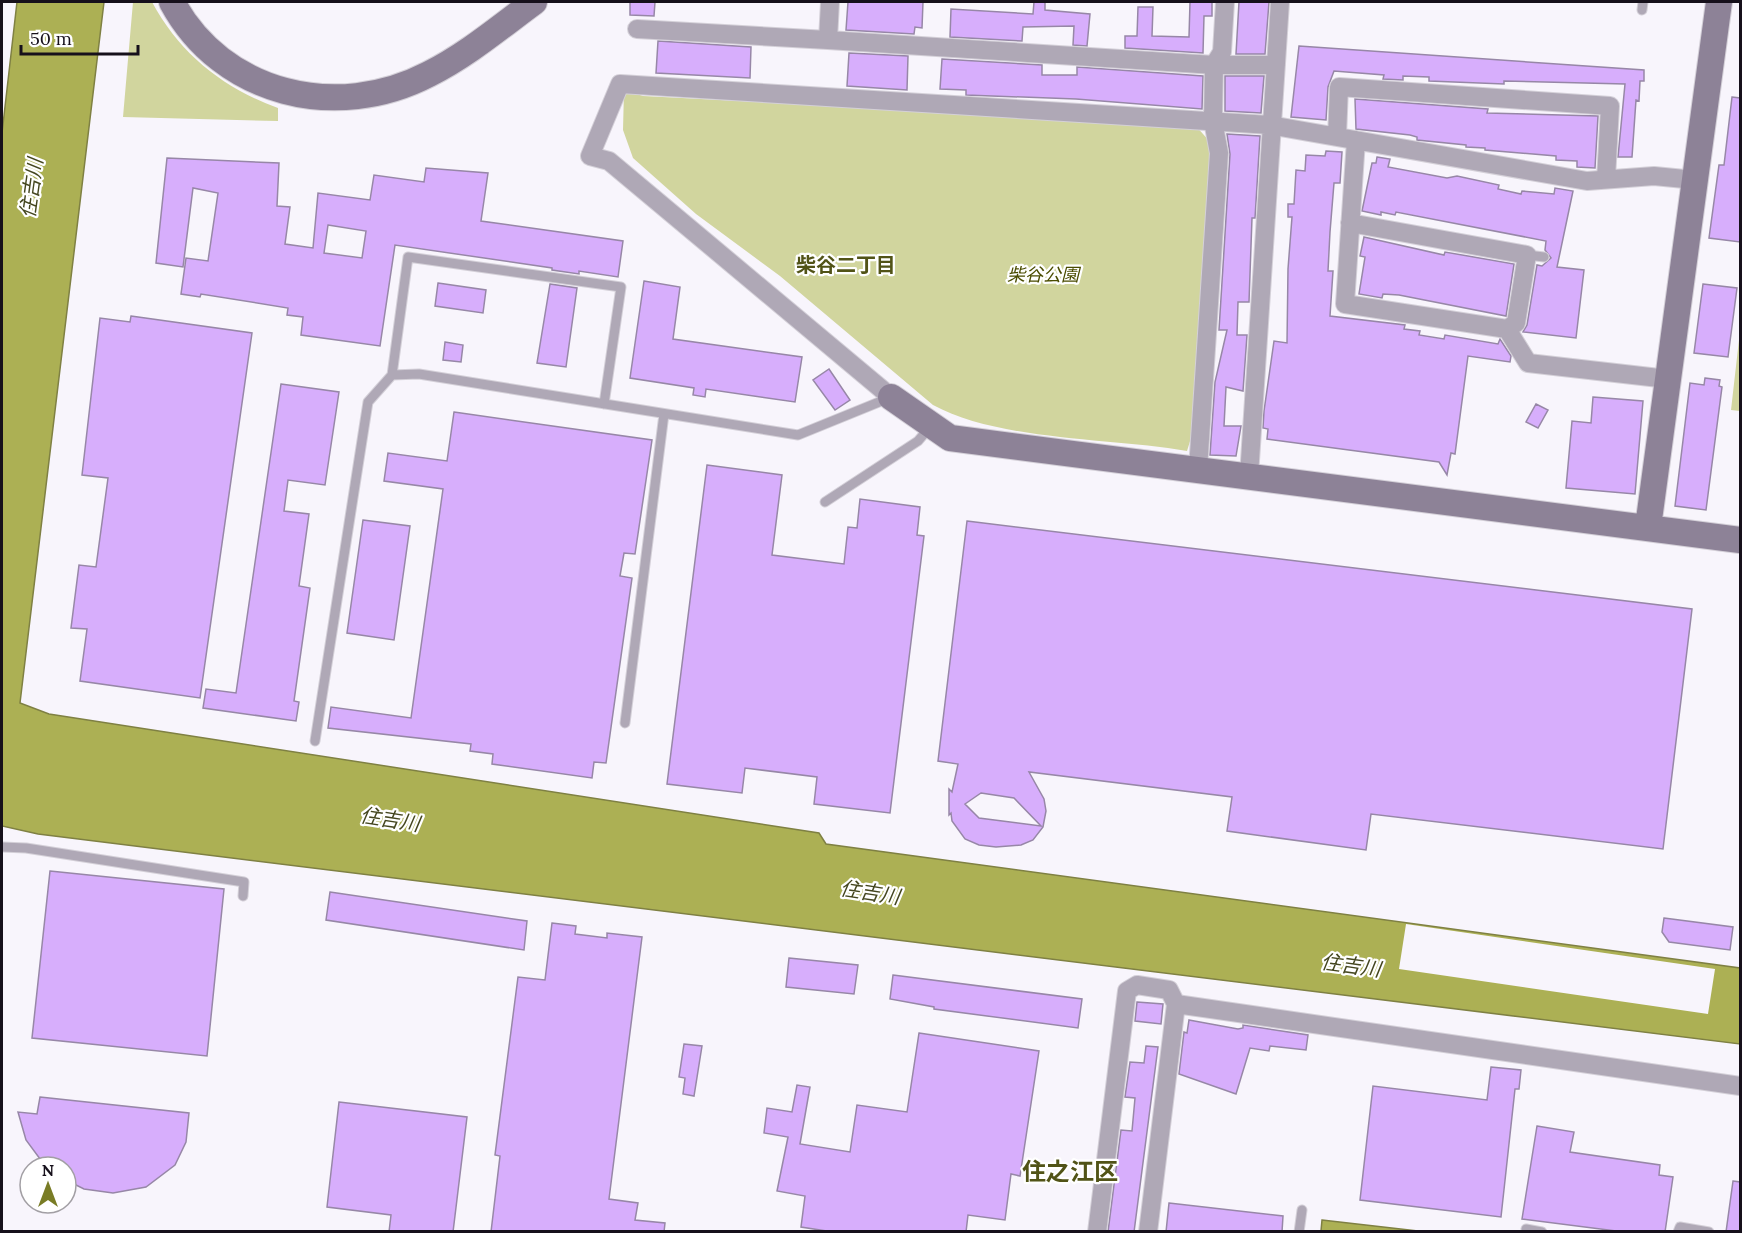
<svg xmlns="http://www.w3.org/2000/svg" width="1742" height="1233" font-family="Lora,'Noto Sans JP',serif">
<rect width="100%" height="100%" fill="#f8f5fc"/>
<path fill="#d1d59e" d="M133,2H152C180,54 223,88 278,108V121L123,117Z
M624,90L643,96L1195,125L1211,143L1191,438L1187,451C1112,438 999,441 933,405L780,276L696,214L633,158L623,130Z
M1740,331V411L1731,410Z"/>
<path fill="#acb054" stroke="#7f8043" stroke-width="1.5" d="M17,2H104L20,703L49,714L819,833L826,844L1740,968V1044L38,834L2,826V133Z
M1322,1220L1418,1231H1321Z"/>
<path fill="#f8f5fc" d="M1406,924L1715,969L1708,1014L1399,969Z"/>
<path fill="#d7aefc" stroke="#9787a7" stroke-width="1.5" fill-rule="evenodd" d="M630,2H655L654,16L630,15Z
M848,2H923L922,28L915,27L914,34L846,30Z
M1034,2H1045V10L1090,14L1087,46L1073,45L1074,26L1023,27L1022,41L950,37L951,9L1033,14Z
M1190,2H1212V16H1204L1203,53L1125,48V36H1137L1138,7H1153L1152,36L1189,37Z
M1239,2H1269L1265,54H1236Z
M658,41L751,47L750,78L656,73Z
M1299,46L1644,70V81H1640L1639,101L1636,100L1632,157H1618L1625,84L1504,81V84L1429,81V77L1403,76V80L1383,79L1384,75L1334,71L1328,87L1326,120L1291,117Z
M849,53L908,56L907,90L847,86Z
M942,59L1042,65V75H1077V67L1203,76L1202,109L1076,99L966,95V90L940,89Z
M1225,76H1264L1261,113L1225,111Z
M1732,97L1740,98V242L1709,238L1719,165H1724Z
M1355,99L1488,109L1487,113L1598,116L1595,168L1577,167V161L1556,160V156L1485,150V148L1466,147V145L1417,140V137L1410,135L1356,129Z
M1227,134L1260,136L1255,218H1252L1249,302H1238L1237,335H1247L1243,391L1226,387L1224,426H1241L1236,456L1210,455L1215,382L1227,330H1219L1230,154Z
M1326,151L1342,152L1340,183H1334L1330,232L1328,271H1333L1330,316L1405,325L1404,329L1420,331L1419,335L1444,339L1445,335L1498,344L1500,339L1511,356L1510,362L1468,356L1455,454L1451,453L1447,475L1439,462L1267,439L1268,429L1263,428L1264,411L1274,341L1287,343L1288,269L1292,217H1288V204H1294L1296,170L1305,171L1306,155L1325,156Z
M1377,157L1390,159L1388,167L1447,178L1457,176L1499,185L1498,189L1521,194L1522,191L1554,194L1555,188L1573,191L1557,267L1584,270L1576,338L1523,332L1527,325L1537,265L1542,266L1551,258L1545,250L1546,241L1396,212L1395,215L1381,212V215L1362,211L1372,163H1376Z
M167,158L279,163L277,206L290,207L285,244L313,248L318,193L370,200L374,175L424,182L426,168L488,173L481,221L623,241L618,277L579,271V274L552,270V268L395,245L380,346L301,335L303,317L287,315L288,308L201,294L200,297L181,294L186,258L208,261L218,193L193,188L183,267L156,263ZM328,225L366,231L362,258L324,253Z
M1364,237L1444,255L1445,252L1514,264L1506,316L1399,295L1383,294L1382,298L1359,294L1365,257L1360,256Z
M644,281L680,287L673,339L802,357L795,402L706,389L705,397L693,395L694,388L630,378Z
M438,283L486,290L483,313L435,306Z
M550,284L577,288L566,367L537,363Z
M1703,284L1737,288L1728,357L1694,353Z
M131,316L252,333L200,698L80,681L87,629L71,628L79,565L96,567L108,478L82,475L100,318L130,322Z
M445,342L463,345L461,362L443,360Z
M829,369L850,400L835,410L813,380Z
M1705,378L1720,380L1719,386L1722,387L1706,510L1675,506L1690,383L1704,385Z
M281,384L339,392L325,485L288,480L284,511L309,514L299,586L310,588L294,701L299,702L296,721L203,708L206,689L236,693Z
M1593,397L1643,401L1635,494L1566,488L1572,421L1591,423Z
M1536,404L1548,410L1538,428L1526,422Z
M454,412L652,440L635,554L624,553L620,576L632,578L606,763L594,762L592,778L492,764L493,754L470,751L471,744L328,728L331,707L411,718L443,489L384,481L388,453L447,461Z
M707,465L782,475L772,555L844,564L848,527L857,528L860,499L920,507L917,535L924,536L890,813L814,804L817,777L745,768L742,793L667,784Z
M363,520L410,526L394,640L347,633Z
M967,521L1692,609L1663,849L1371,814L1366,850L1227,831L1232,797L1029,772L1044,799L1046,811L1043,827L1033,840L1021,845L996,847L979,845L965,839L952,821L951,813L949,815V789L952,792L958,764L938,761ZM981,793L1014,798L1041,826L979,818L965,804Z
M50,871L224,889L207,1056L32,1038Z
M330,892L527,921L524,950L326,920Z
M1664,918L1733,927L1730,950L1669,942L1662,932Z
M552,923L576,926L575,934L607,938V933L642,937L609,1199L638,1203L635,1220L665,1223L664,1232H491L500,1156L495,1155L518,977L545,980Z
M789,958L858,965L854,994L786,987Z
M893,975L1082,999L1078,1028L934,1009V1007L890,999Z
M1137,1002L1163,1004L1161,1024L1135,1021Z
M1189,1020L1238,1029L1243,1028V1025L1308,1035L1306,1050L1270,1046L1269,1051L1250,1048L1236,1094L1179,1074L1184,1032L1187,1033Z
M919,1033L1039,1051L1020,1176L1011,1174L1005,1220L968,1215L966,1232H833L801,1227L805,1196L777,1191L788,1137L764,1133L767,1108L792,1112L797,1085L810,1087L800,1144L850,1152L857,1105L907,1112Z
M684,1044L702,1046L694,1096L683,1094L685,1078L679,1077Z
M1146,1046L1158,1047L1134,1232H1108L1121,1130L1132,1131L1135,1098L1125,1097L1130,1062L1144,1063Z
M1491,1067L1521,1070L1519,1089H1515L1501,1217L1360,1200L1373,1086L1487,1100Z
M40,1097L189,1113L186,1142L175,1165L146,1187L113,1193L84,1189L66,1180V1167H47L43,1163L26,1140L18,1112L37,1114Z
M339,1102L467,1117L453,1232H389L391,1215L327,1207Z
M1537,1126L1574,1132L1570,1152L1660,1165L1659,1175L1673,1177L1665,1232H1624L1522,1219Z
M1733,1181L1740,1182V1232H1726Z
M1169,1203L1283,1216L1282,1232H1166Z"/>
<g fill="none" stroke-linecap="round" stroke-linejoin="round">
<defs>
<path id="lane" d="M1642,10L1643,2
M1527,255L1544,257
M392,375L408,257L621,287L604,404
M825,502L918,441L930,427
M625,723L664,414
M315,741L368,402L392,375L419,374L798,435L889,398
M2,847L26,848L244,882L243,896
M1526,1229L1542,1232
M1299,1232L1302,1210
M1678,1232L1680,1227L1709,1232"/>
<path id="street" d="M830,2L828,40L1214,65H1276
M637,29L828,40
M1337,137L1339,87L1610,106L1606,179
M1350,223L1527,255L1516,323L1507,329L1345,304L1356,140
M1507,329L1528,363L1668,379
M891,397L609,161L590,156L620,84L1270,125L1587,181L1654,176L1695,180
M1198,469L1219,153L1213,121L1214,65L1222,52L1225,2
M1249,476L1280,2
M1176,1004L1740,1086
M1097,1232L1127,991L1137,985L1169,990L1176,1004L1148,1232"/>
<path id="secondary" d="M172,2C222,95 337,122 429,74C467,55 500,27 534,2
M891,397L950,438L1740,540
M1648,527L1719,2"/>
</defs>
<use href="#lane" stroke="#d4d0d8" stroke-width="11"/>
<use href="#street" stroke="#d4d0d8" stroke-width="20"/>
<use href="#secondary" stroke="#d4d0d8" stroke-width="28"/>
<use href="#lane" stroke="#afa8b6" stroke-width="9"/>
<use href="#street" stroke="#afa8b6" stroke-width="18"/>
<use href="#secondary" stroke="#8d8297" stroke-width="26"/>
</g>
<g text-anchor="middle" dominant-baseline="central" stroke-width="4.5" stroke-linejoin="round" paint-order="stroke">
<g font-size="18" font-style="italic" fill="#4a4c01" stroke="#fff">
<text x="1043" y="274">柴谷公園</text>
</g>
<g font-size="20" font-style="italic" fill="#44461f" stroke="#fff">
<text transform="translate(31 188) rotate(-82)">住吉川</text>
<text transform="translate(390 819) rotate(9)">住吉川</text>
<text transform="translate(870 892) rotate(9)">住吉川</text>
<text transform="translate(1351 965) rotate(8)">住吉川</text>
</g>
<g font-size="20" font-weight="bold" fill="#515317" stroke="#fff">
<text x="846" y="264">柴谷二丁目</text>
</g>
<g font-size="24" font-weight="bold" fill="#515317" stroke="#fff">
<text x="1070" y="1171">住之江区</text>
</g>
</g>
<rect width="1742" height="1233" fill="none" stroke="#16101b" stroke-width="6"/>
<g transform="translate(48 1185)"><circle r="28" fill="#ffffff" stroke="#a29fa4" stroke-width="1.5"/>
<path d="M0-4.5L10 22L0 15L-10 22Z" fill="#797c25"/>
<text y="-9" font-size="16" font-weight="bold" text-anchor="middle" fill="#16101b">N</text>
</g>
<path d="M21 45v9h117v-9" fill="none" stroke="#16101b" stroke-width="3"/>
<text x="30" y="45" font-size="18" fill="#16101b" stroke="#ffffff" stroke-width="4.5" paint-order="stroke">50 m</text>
</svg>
